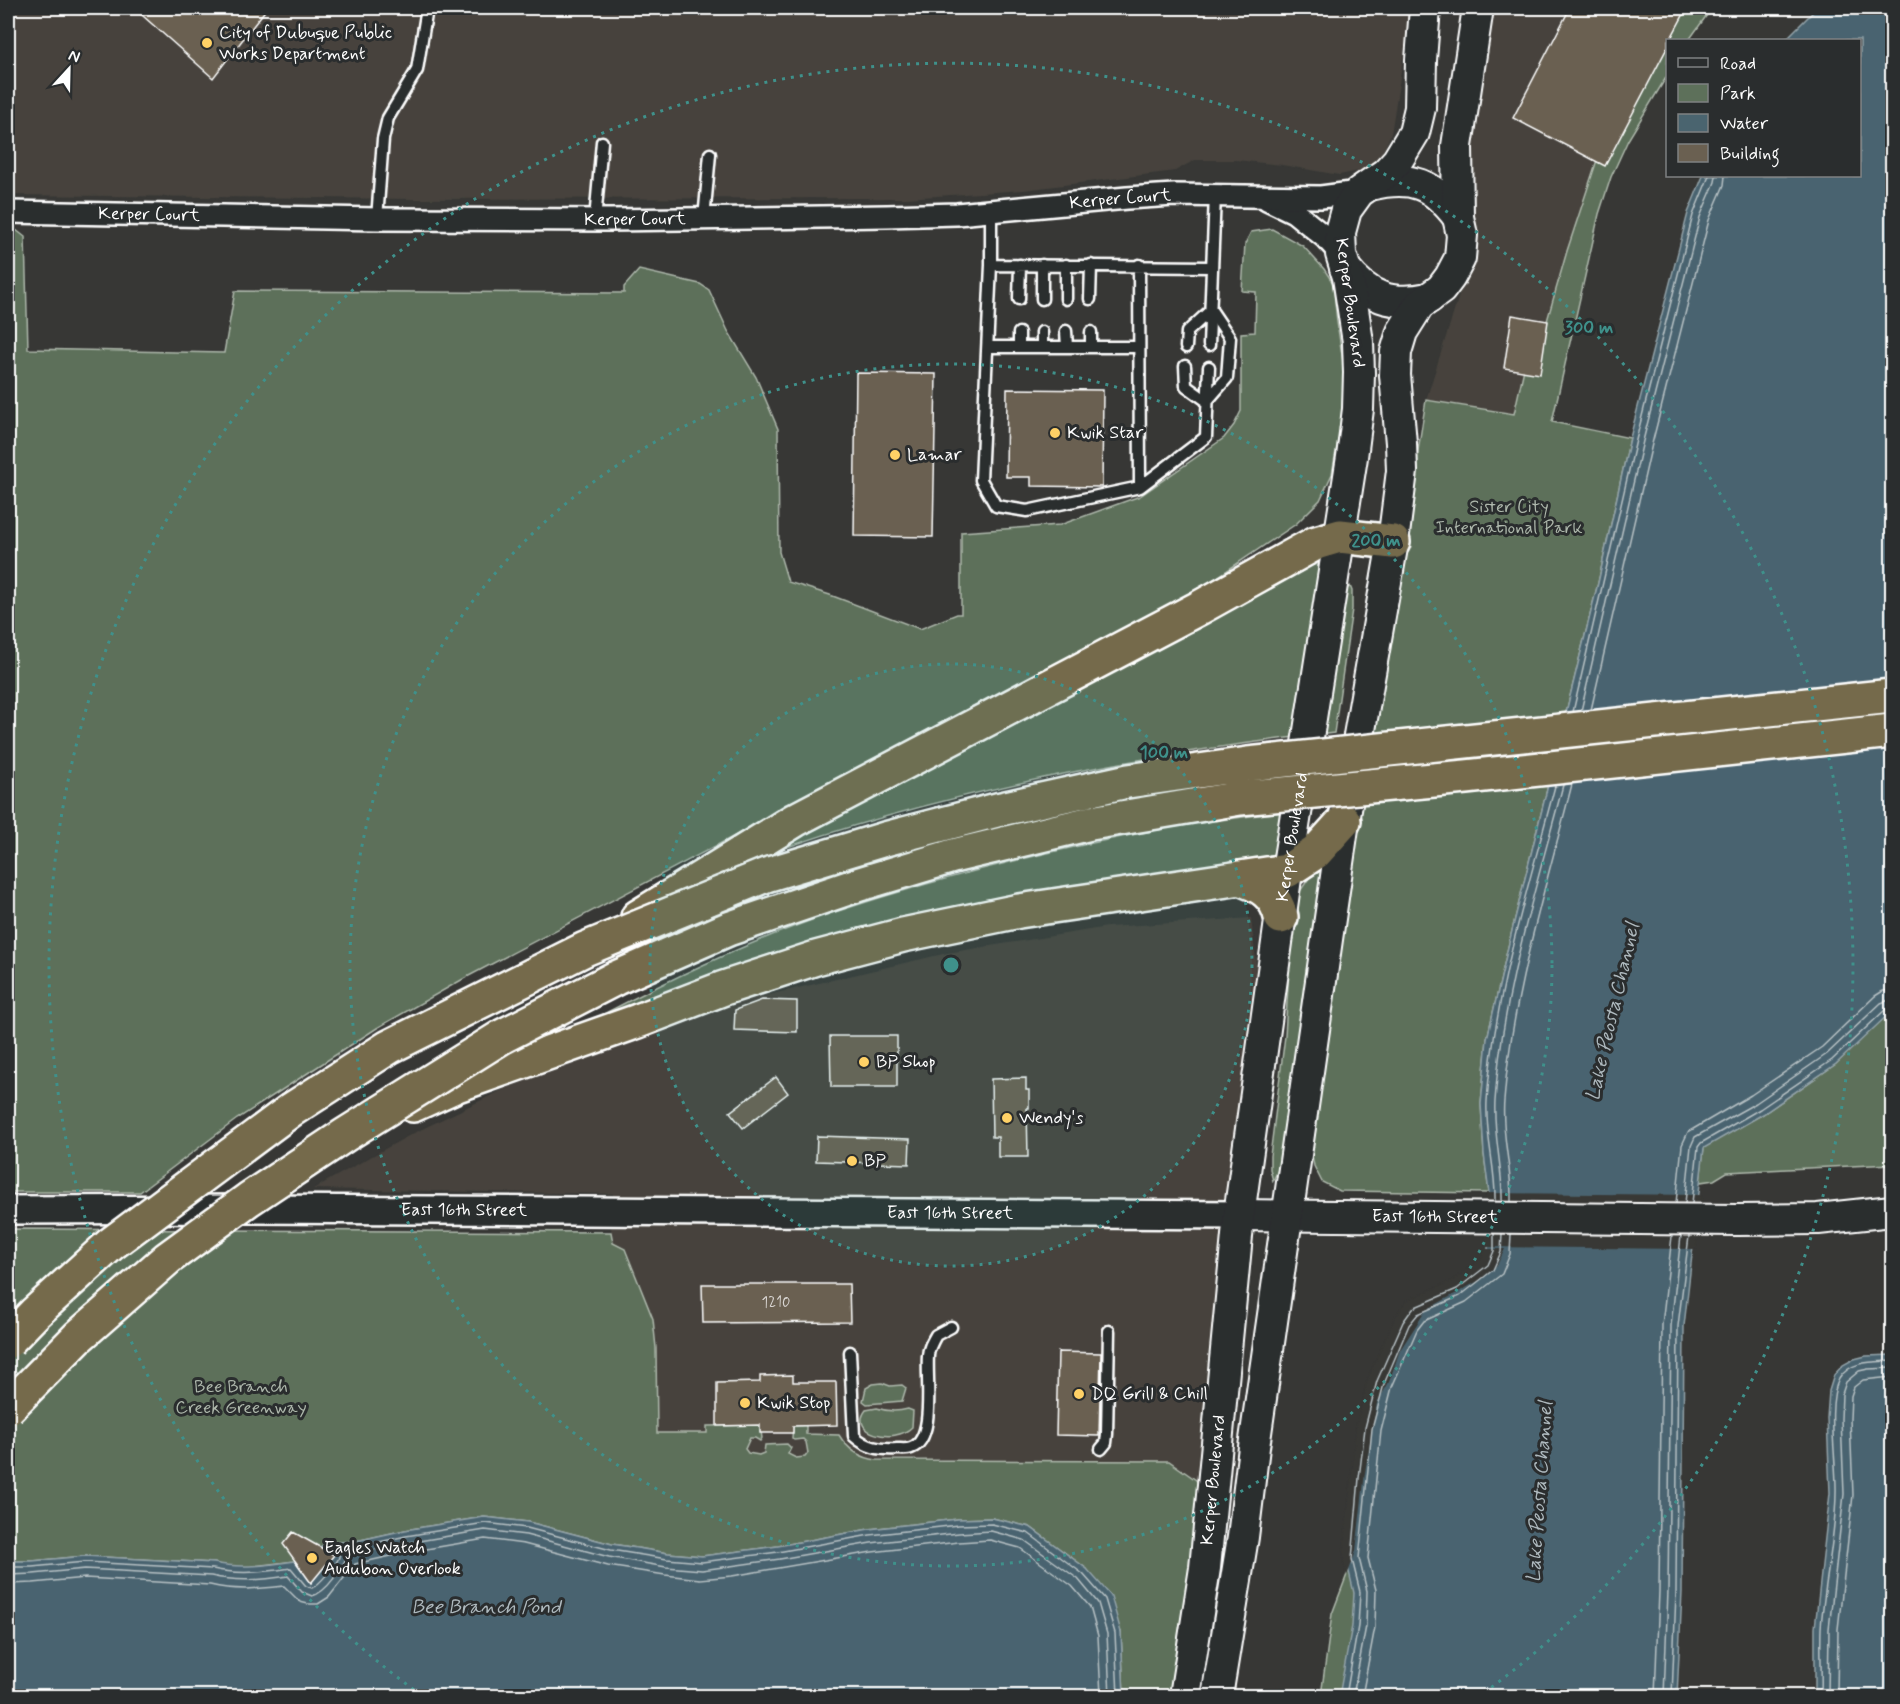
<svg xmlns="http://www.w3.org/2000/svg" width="1900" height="1704" font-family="Mynerve,sans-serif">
<rect width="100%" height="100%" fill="#373735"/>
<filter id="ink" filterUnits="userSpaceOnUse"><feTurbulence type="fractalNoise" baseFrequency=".0167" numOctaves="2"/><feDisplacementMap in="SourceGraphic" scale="12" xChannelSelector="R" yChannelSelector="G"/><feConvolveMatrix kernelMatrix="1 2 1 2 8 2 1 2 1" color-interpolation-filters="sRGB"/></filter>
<g filter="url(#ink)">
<path fill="#46433d" d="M8,8H1411L1391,134L1381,156L1364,170L1339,175L1282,165L1236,160H1195L1175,171L1024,190L907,198L413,199L8,195Z
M1493,8H1680L1619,116L1596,163L1567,251L1533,370L1524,369L1514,414L1426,400L1475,245L1466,176Z
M1251,918L1257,970L1233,1161L1201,1489L1187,1473L1169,1461L656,1460L611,1232L613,1194L313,1189L410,1135L533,1075L746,1000L947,953L1107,927Z"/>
<path fill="#5d705a" stroke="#aeb8ac" stroke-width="1.5" d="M1680,8H1712L1689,40H1668L1667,76L1628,140L1611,177L1599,214L1552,422L1630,438L1598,583L1508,947L1487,1039L1481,1104L1484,1154L1489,1193L1340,1191L1322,1182L1314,1166L1310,1146L1359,825L1426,400L1514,414L1524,369L1533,370L1567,251L1596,163L1619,116Z
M8,229L16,230L25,237L28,349L224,353L235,291L624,293V287L639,270L700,284L709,290L728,331L756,377L778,429L779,552L788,582L830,595L920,629L957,614H961V532L1060,525L1140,496L1224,438L1234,425L1241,411V333L1255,332L1256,292L1242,291L1245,244L1251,232L1272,229L1303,246L1324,269L1333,283L1337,322L1347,389L1332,474L1320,500L1296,524L1189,596L465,978L377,1028L314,1069L237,1119L140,1192H8Z
M1317,564L1320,572L1295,737C1114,759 933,795 761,856L1107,676L1307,566Z
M1350,586L1352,591V609L1334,733L1318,735L1346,590Z
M1283,812L1273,855L1122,882L583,1025C663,982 746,942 832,913C939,878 1050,850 1162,829C1202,822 1243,817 1283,812Z
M1316,868H1321L1324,872L1284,1156L1273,1181L1270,1169V1156L1285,1036L1292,919L1296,897Z
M1892,1007V1164L1727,1172L1714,1180L1700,1182L1704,1147L1763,1114L1836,1064Z
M8,1229L611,1232L613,1243L625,1249L653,1319L656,1348L657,1433H707V1426L760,1425L762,1438L760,1441L755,1438H750L745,1449L748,1453L759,1455L764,1453L765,1445L787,1444L791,1448L788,1454L796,1458L805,1457L808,1453L806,1442L803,1439L794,1440L792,1438L793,1426L806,1425V1434L839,1435C848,1450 860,1458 877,1460L1169,1461L1196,1480L1201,1489L1175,1696H1124L1121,1632L1087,1569L1030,1527L992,1518L958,1519L869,1529L778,1546L702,1556L668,1553L612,1544L528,1522L484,1517L405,1530L356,1541L329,1543L295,1561L246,1567H230L214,1563L85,1556L32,1561H8Z
M882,1383L890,1386L902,1385L906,1388L902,1401L867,1404L863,1401L866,1388L873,1384Z
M877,1408C888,1412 897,1412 908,1409L913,1411L912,1427C894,1445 848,1433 866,1410Z
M1356,1551L1351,1696H1321L1332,1614Z"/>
<path fill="#4a646f" stroke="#92a2a9" stroke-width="1.5" d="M1817,8H1892V1011L1836,1064L1763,1114L1704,1148L1684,1326L1682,1592L1677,1696H1339L1352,1626L1354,1593L1346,1559L1353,1477L1398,1318L1454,1284L1484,1260L1488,1250L1489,1193L1484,1154L1481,1104L1487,1039L1508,947L1598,583L1630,438L1688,213L1703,176H1860V40H1785Z
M1892,1355V1696H1815V1628L1830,1493L1827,1418L1829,1391L1834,1375L1843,1365L1854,1359L1866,1356Z
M484,1517L528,1522L612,1544L668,1553L702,1556L778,1546L869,1529L958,1519L992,1518L1030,1527L1087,1569L1111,1596L1121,1632L1124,1696H8V1561H32L85,1556L214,1563C241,1569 268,1565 295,1561L311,1583L333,1556L319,1547L328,1543L356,1541L405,1530Z"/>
<path fill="#373735" d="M1486,1193L1702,1195L1696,1249L1485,1247Z
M1485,1249H1505L1497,1265L1482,1279L1426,1310L1400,1350L1389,1382L1377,1403L1365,1472L1356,1551L1347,1576L1343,1559L1356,1427L1368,1378L1395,1317L1407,1300L1452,1281L1482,1258Z"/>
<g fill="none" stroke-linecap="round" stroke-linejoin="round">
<path stroke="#b7c1c5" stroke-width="1.5" d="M1591,710L1652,444L1709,220L1724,185L1725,176
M1581,711L1643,441L1700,217L1715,182L1716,176
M1573,712L1636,440L1693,215L1709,176
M1495,1201C1496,1168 1485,1135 1487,1101C1494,994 1528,889 1555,786
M1502,1201C1503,1168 1493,1135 1495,1101C1502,994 1536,889 1563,785
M1511,1201C1512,1168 1501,1135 1504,1101C1512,993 1546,888 1572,784
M1676,1203L1682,1145L1688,1132L1751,1095L1822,1047L1875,996L1883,991L1892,990
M1685,1203L1691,1146L1695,1137L1756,1103L1827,1054L1881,1003L1892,999
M1692,1203L1698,1147L1701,1143L1760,1109L1832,1060L1886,1009L1892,1007
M8,1567H32L85,1562L213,1569C239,1575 264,1572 291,1568L306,1586L312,1588C318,1586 337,1564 339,1557C339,1554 339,1551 340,1548L357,1547L406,1536L485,1523L527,1528L611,1550L667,1559L702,1562L778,1552L870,1535L958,1525L992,1524L1028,1533L1083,1574L1105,1599L1115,1633L1118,1696
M8,1575L33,1574L85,1569L211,1576C237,1582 262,1580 288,1576L302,1592L312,1596C328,1592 341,1568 348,1555L407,1543L485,1530L526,1535L609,1557L666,1567L702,1570L780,1559L871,1543L959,1533L991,1531L1024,1540L1078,1579L1098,1603L1107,1634L1110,1696
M8,1584L33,1583L85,1578L210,1585C235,1591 259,1589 284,1586L300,1602L308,1604H318L329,1597L355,1564L409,1552L485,1539L524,1544L608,1566L665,1575L700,1579L732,1576L872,1552L959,1542L990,1540L1020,1548L1072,1586L1090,1607L1098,1636L1101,1696
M1346,1696L1358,1626L1360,1592L1352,1559L1359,1478L1365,1428L1377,1381L1403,1322L1413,1308L1457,1289L1488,1265L1494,1251V1234
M1353,1696L1366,1626L1367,1591L1359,1558L1367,1479L1372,1429L1384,1384L1409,1325L1418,1314L1460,1296L1493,1270L1501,1252L1502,1234
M1362,1696L1375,1627L1376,1590L1368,1558L1376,1479L1381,1431L1392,1387L1417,1330L1424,1321L1466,1302L1502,1274L1510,1254L1511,1234
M1655,1696L1659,1591L1662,1325L1672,1236
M1664,1696L1668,1591L1671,1326L1681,1236
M1672,1696L1676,1592L1678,1326L1689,1236
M1821,1696C1822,1674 1820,1651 1821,1628C1824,1583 1836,1537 1836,1492C1837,1463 1826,1403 1839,1379C1850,1360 1874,1362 1892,1361
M1828,1696L1829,1629L1844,1494L1841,1419L1842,1394L1846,1382L1859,1371L1868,1369L1892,1368
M1837,1696L1838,1629L1853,1495L1850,1419L1851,1396L1854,1387L1863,1380L1892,1377"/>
</g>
<path fill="#6a6051" stroke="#fff" stroke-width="1.5" d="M134,8H267L213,78Z
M1570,8H1687L1670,40H1668V46L1605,166L1513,118Z
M1512,315L1548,321L1540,374L1504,368Z
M856,373L936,374L933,537L854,536Z
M1007,389L1103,390L1102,487L1031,486V477H1006Z
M762,1000L797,1001V1032L734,1030L735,1010Z
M830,1036H897V1087H831Z
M776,1077L788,1093L743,1128L730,1112Z
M1026,1078V1090H1029V1108H1027L1028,1157H998V1137H992L991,1079Z
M817,1136L910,1139L909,1164L816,1161Z
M702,1284H849L850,1322L703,1323Z
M1058,1352L1101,1353L1099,1436L1056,1435Z
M793,1375V1382H836L837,1425L793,1426V1433H760V1425L717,1426V1383L760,1382V1376Z
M293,1532L334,1555L311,1583L283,1544Z"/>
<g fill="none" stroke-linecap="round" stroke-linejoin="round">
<defs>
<path id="service" d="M991,211V265L981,480L996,506L1027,511L1140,487L1206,437L1209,367
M377,219L383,139L388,118L417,70L427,8
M704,219L710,154
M595,220L602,142
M991,265L1212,267
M1139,265L1140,487
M1019,299L1020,265
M1042,299V265
M1066,299V265
M1090,299L1091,265
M1066,331L1067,347
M1091,332V347
M1209,345L1215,195
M988,347H1139
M1019,347V333
M1042,347V332
M1185,366L1186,386L1207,401L1227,378L1230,338L1211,310L1187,332L1186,347
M850,1352L854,1436C867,1448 880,1450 897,1449C901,1449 907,1450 911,1448C936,1440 926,1378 928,1356C928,1349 932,1342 936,1335L951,1327
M1101,1449L1106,1443L1107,1434L1109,1331"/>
<g id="minor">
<path d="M1267,199L1294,212L1326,238L1341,254"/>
<path id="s1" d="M8,212L377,219L610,220L887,216L957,214L1127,198L1174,195L1321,197L1359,192"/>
</g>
<g id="tertiary">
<path id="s2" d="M8,1210L251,1209L1239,1215"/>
</g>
<g id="secondary">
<path d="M1370,185C1412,175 1432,183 1458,217"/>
<path d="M1345,268C1369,298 1391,306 1429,298"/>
<path id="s3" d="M1239,1215L1737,1220L1818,1219L1892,1211"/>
<path id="s4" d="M1185,1696L1205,1568L1239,1215L1287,871L1352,457L1358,409L1359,373L1358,342L1348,277L1341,254L1340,232L1346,210L1359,192L1386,173L1397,161L1414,133L1420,108L1421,60L1425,8"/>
<path d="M1217,1696L1243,1537L1254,1447L1344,821L1393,542L1402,471L1401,443L1395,375L1396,352L1402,332L1419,305L1441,289L1450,277L1460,258L1462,235L1458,217L1457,146L1478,8"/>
</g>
<path id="motorway" d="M1239,878C1260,885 1276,894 1281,917
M638,917L795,820L1199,608L1316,543L1340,536L1393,542
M413,1105L457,1085L638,1021L724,988L816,958L903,935L1019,911L1287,871L1316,852L1344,821"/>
</defs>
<use href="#service" stroke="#fff" stroke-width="15"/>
<use href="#minor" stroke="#fff" stroke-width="26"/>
<use href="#tertiary" stroke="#fff" stroke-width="32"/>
<use href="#secondary" stroke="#fff" stroke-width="34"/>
<use href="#motorway" stroke="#fff" stroke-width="38"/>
<use href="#service" stroke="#2a2d2e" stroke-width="10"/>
<use href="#minor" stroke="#2a2d2e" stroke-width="21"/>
<use href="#tertiary" stroke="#2a2d2e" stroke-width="27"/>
<use href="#secondary" stroke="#2a2d2e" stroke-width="30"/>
<use href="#motorway" stroke="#746b4b" stroke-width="33"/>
<defs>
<path id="motorway-bridge" d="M8,1341L35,1313L111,1244L291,1110L389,1047L585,949L766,875L885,839L1001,809L1128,781L1248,764L1892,696
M8,1408L78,1337L168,1258L249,1199L345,1135L503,1036L616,978L728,929L860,884L953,856L1091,823L1240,798L1466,777L1892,731"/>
</defs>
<use href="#motorway-bridge" stroke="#fff" stroke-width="38" stroke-linecap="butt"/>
<use href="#motorway-bridge" stroke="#746b4b" stroke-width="33"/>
</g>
</g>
<circle cx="951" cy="965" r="301" fill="#3f918b" fill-opacity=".12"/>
<g fill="none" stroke="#3f918b" stroke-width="3" stroke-dasharray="3 6">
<circle cx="951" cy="965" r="301"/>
<circle cx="951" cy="965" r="601"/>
<path d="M421 1695A902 902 0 1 1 1481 1695"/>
</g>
<g fill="#ffd166" stroke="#2a2d2e" stroke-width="2">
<circle cx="207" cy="43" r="6"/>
<circle cx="1055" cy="433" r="6"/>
<circle cx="895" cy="455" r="6"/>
<circle cx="864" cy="1062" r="6"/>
<circle cx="1007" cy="1118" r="6"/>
<circle cx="852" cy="1161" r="6"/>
<circle cx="1079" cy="1394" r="6"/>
<circle cx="745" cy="1403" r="6"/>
<circle cx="312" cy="1558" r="6"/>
</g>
<g text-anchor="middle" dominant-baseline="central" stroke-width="6" stroke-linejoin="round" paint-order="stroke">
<g font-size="15" fill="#dad7d4">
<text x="776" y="1303">1210</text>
</g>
<g font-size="18" fill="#fff" stroke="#2a2d2e" text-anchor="start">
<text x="219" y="33">City of Dubuque Public<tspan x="219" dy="21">Works Department</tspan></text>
<text x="1067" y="433">Kwik Star</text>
<text x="907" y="455">Lamar</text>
<text x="876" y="1062">BP Shop</text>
<text x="1019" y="1118">Wendy's</text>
<text x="864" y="1161">BP</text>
<text x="1091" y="1394">DQ Grill &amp; Chill</text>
<text x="757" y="1403">Kwik Stop</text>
<text x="324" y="1548">Eagles Watch<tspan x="324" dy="21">Audubon Overlook</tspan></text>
</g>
<g font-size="18" fill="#fff" stroke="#2a2d2e">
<text stroke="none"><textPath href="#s1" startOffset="1113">Kerper Court</textPath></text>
<text stroke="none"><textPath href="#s1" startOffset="141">Kerper Court</textPath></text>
<text stroke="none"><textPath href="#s1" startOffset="627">Kerper Court</textPath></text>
<text transform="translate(1350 303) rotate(82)">Kerper Boulevard</text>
<text stroke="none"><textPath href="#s4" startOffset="866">Kerper Boulevard</textPath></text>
<text stroke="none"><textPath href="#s2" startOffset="456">East 16th Street</textPath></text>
<text stroke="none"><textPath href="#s2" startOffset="942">East 16th Street</textPath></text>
<text stroke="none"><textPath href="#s3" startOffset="196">East 16th Street</textPath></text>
<text stroke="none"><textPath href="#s4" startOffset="218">Kerper Boulevard</textPath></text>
</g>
<g font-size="18" fill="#aeb8ac" stroke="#2a2d2e">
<text x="1509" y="507">Sister City<tspan x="1509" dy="21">International Park</tspan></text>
<text x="241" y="1387">Bee Branch<tspan x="241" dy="21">Creek Greenway</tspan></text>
</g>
<g font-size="20" font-style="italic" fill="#aeb9be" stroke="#2a2d2e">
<text transform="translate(1613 1012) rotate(-77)">Lake Peosta Channel</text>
<text transform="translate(1540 1492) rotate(-86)">Lake Peosta Channel</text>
<text x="486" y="1607">Bee Branch Pond</text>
</g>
</g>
<circle cx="951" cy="965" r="9" fill="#3f918b" stroke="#2a2d2e" stroke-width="3"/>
<g font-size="18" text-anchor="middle" font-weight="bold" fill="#3f918b" stroke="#2a2d2e" stroke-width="6" stroke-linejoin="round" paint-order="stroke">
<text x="1589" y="333">300 m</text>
<text x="1376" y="546">200 m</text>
<text x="1164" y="758">100 m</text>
</g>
<rect width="1900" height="1704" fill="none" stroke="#2a2d2e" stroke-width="30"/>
<rect x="15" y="15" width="1870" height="1674" fill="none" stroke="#fff" stroke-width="2" filter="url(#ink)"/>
<rect x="1666" y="39" width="195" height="138" fill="#2a2d2e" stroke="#7f8182" stroke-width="1.5"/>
<rect x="1678" y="58" width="30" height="9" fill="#2a2d2e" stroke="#7f8182" stroke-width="1.5"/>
<text x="1720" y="69" font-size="18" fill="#ffffff">Road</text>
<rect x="1678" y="84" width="30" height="18" fill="#5d705a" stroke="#7f8182" stroke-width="1.5"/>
<text x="1720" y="99" font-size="18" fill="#ffffff">Park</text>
<rect x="1678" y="114" width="30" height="18" fill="#4a646f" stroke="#7f8182" stroke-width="1.5"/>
<text x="1720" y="129" font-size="18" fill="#ffffff">Water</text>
<rect x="1678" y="144" width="30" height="18" fill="#6a6051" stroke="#7f8182" stroke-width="1.5"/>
<text x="1720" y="159" font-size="18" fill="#ffffff">Building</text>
<g transform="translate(69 69) rotate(22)" stroke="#2a2d2e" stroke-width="4.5" paint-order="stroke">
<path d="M0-4.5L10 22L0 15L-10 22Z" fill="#ffffff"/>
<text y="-9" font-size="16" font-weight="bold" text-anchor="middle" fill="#ffffff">N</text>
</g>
</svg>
